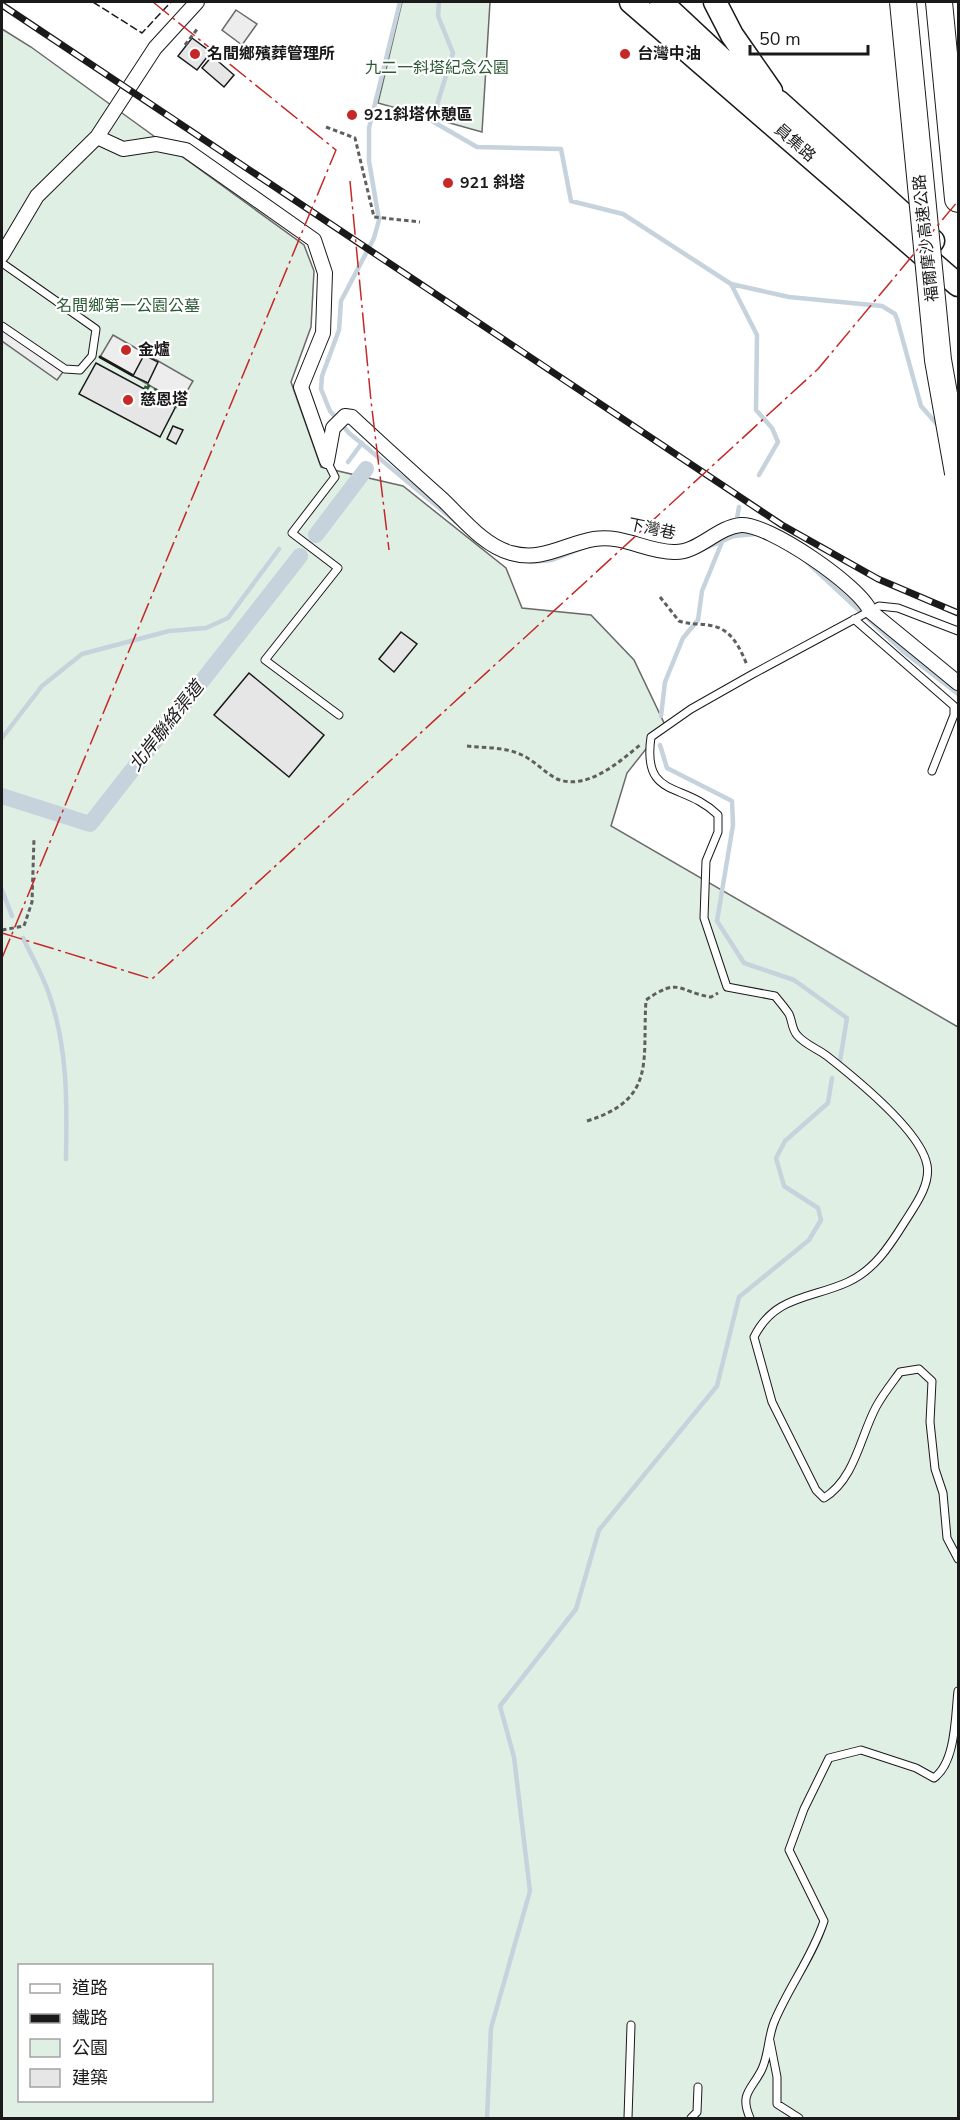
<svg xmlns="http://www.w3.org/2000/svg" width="960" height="2120" font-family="'Nunito Sans','Noto Sans TC',sans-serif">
<rect width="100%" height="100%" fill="#fff"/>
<path fill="#e0efe3" stroke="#6a6a6a" stroke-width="1.5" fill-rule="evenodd" d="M402,2H490L482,132L378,103Z
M2,29L31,47L304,245L314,271L311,327L291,382L321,467L403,486L506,568L522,608L591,615L634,660L665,725L627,773L611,826L958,1027V2118H2ZM20,1966H212V2100H20Z"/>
<path fill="#ededed" stroke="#6a6a6a" stroke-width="1.5" d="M236,10L257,24L242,45L222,30Z
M2,330L63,372L57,380L2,341Z
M113,335L193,381L180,403L100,357Z"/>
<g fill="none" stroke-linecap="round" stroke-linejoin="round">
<path stroke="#c6d2dc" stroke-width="4.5" d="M400,2L369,128V161L379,220L374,238L341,301L339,330L322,376L321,389L330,411L349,433L456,522
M439,2L438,16L453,53L432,121L477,147L561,149L571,201L623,214L731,284L789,297L882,306L895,314L897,319L921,406L942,430
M731,284L757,335L756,410L772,428L778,442L759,475
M348,462L362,443
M736,524L739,507
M701,550L734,536L755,534
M531,562L552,560L580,549
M807,562L904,652L958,694
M661,716L665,682L683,638L698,620L702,591L722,542
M2,738L42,686L82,654L169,631L206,628L228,618L279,549
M660,745L667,768L732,801L733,825L717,921L744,963L794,980L847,1018L840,1061
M2,890L12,916
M23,938C32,957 44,977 50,997C68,1050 67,1105 66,1159
M487,2118L491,2028L530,1891L514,1757L500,1706L576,1609L599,1530L717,1386L739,1297L809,1240L821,1220L818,1208L784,1186L776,1158L785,1141L828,1103L832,1078"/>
<path stroke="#c6d2dc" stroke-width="16" d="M316,535L366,469
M2,796L90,824L300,556"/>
</g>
<path fill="#e6e6e6" stroke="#1a1a1a" stroke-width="1.5" d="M192,38L211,52L197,70L178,56Z
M212,56L234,75L224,87L202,68Z
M144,355L158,362L148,383L133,376Z
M96,363L176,406L160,437L79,394Z
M173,426L183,430L176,444L167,439Z
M401,632L417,644L394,672L379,659Z
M249,673L324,735L289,777L214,715Z"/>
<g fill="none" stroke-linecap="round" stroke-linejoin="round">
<defs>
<path id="service" d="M2,263L96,329L92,356L80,370L65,369L2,326
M327,461L335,477L292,533L338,568L265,660L339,715
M854,619L954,706V715L932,771
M958,631L898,608L879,606L751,675L691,709L651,737C642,800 683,781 718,815V832L706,861L704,918L727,987L775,996C780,1002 785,1008 789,1014C792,1020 792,1030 797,1035C804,1044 818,1049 827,1056C855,1078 921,1131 927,1165C931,1185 914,1207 904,1223C889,1247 874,1270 848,1282C811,1299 775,1295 754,1337L772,1402L816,1490L824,1498C855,1479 860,1437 876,1407C883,1394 892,1383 900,1372L919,1369L932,1381L930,1422L935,1469L943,1493L947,1538L958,1559
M770,2041L777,2077V2104L799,2118
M628,2118L631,2025
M691,2118L697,2112L698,2087
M750,2118C739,2093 752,2090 762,2069C769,2054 768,2035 775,2020C790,1985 812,1957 824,1921L789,1850L804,1809L829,1758L861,1750L916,1768L934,1778C956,1762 955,1717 958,1691"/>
<path id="minor" d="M97,137L123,149L156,144L186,150L314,240L325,273L323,333L301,387L327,461
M2,255L37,196L97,137L155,48L197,2
M327,461L333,428L345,416L352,417C382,445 413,473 443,500C463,519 484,546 511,553C542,562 565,544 594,539C623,534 646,552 674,552C698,553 717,527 741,525C768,523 860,586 870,611L958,683"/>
<path id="primary" d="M631,2L958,285
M661,2L753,88L779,102L933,241
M715,2L732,35L771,91"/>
<path id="motorway" d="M939,2L958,199"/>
</defs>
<use href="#service" stroke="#1a1a1a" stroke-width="9"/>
<use href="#minor" stroke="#1a1a1a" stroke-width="16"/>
<use href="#primary" stroke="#1a1a1a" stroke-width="25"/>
<use href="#motorway" stroke="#1a1a1a" stroke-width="28"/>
<path stroke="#5f5f5f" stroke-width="3" stroke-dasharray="4.5 3" stroke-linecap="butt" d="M185,45L198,28
M326,127L355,138L374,217L420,222
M660,597L679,621C690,625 701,623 713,626C732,630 740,648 747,665
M467,746C485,748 506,747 522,755C535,761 545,773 557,779C587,791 619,762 640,745
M2,930L24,926L32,902L34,838
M587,1121C657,1099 642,1061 646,1000C680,976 678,992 711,997L718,993"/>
<use href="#service" stroke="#fff" stroke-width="7"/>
<use href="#minor" stroke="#fff" stroke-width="14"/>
<use href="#primary" stroke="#fff" stroke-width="22"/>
<use href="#motorway" stroke="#fff" stroke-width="26"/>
<defs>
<path id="rail" d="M2,5L782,525L878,579L958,613"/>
</defs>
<use href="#rail" stroke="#1a1a1a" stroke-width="7"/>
<use href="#rail" stroke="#fff" stroke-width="4.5" stroke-dasharray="14" stroke-linecap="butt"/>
<defs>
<path id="motorway-bridge" d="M903,2L938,360L958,473"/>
</defs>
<use href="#motorway-bridge" stroke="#1a1a1a" stroke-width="28" stroke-linecap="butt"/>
<use href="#motorway-bridge" stroke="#fff" stroke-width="26"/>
<path stroke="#2b5a34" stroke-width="4.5" stroke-dasharray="3 4.5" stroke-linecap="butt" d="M147,386L178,403L176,406L145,390Z"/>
<path stroke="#1a1a1a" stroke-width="1.5" stroke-dasharray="8 3" stroke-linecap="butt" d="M93,2L142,33L171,2"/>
<path stroke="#1a1a1a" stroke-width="3" d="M100,357L132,375"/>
<path stroke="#c62828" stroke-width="1.5" stroke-dasharray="21 4.5 3 4.5" stroke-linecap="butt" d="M350,181L371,401L389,550
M2,933L152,979L818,369L958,201
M2,958L336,150L153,2"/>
</g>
<g fill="#c62828" stroke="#fff" stroke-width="2">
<circle cx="195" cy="54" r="6"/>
<circle cx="625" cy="54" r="6"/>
<circle cx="352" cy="115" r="6"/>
<circle cx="448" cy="183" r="6"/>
<circle cx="126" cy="350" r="6"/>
<circle cx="128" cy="400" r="6"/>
</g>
<g text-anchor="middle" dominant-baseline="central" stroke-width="4.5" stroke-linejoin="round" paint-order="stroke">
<g font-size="16" font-weight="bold" fill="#1a1a1a" stroke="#fff" text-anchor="start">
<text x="207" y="54">名間鄉殯葬管理所</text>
<text x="637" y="54">台灣中油</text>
<text x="364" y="115">921斜塔休憩區</text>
<text x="460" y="183">921 斜塔</text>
<text x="138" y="350">金爐</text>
<text x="140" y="400">慈恩塔</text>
</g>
<g font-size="16" fill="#2b5a34" stroke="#fff">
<text x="437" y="68">九二一斜塔紀念公園</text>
<text x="128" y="306">名間鄉第一公園公墓</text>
</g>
<g font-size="16" fill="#1a1a1a" stroke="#fff">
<text transform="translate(795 143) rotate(41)">員集路</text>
<text transform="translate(926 238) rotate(-96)">福爾摩沙高速公路</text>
<text transform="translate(652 529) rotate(12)">下灣巷</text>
</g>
<g font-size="18" font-style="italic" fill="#1a1a1a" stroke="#fff">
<text transform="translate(166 726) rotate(-52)">北岸聯絡渠道</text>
</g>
</g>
<rect width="960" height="2120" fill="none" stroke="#1a1a1a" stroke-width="6"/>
<rect x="18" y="1964" width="195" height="138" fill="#ffffff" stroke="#a3a3a3" stroke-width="1.5"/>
<rect x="30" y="1984" width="30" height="9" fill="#ffffff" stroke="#a3a3a3" stroke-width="1.5"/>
<text x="72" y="1994" font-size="18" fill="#1a1a1a">道路</text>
<rect x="30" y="2014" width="30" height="9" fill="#1a1a1a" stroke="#a3a3a3" stroke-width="1.5"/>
<text x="72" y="2024" font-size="18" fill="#1a1a1a">鐵路</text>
<rect x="30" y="2039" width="30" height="18" fill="#e0efe3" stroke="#a3a3a3" stroke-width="1.5"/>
<text x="72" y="2054" font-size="18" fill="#1a1a1a">公園</text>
<rect x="30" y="2069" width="30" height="18" fill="#e6e6e6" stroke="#a3a3a3" stroke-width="1.5"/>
<text x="72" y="2084" font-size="18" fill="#1a1a1a">建築</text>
<path d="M750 45v9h118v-9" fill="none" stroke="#1a1a1a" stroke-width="3"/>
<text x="759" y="45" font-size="18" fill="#1a1a1a" stroke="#ffffff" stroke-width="4.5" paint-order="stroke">50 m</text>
</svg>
